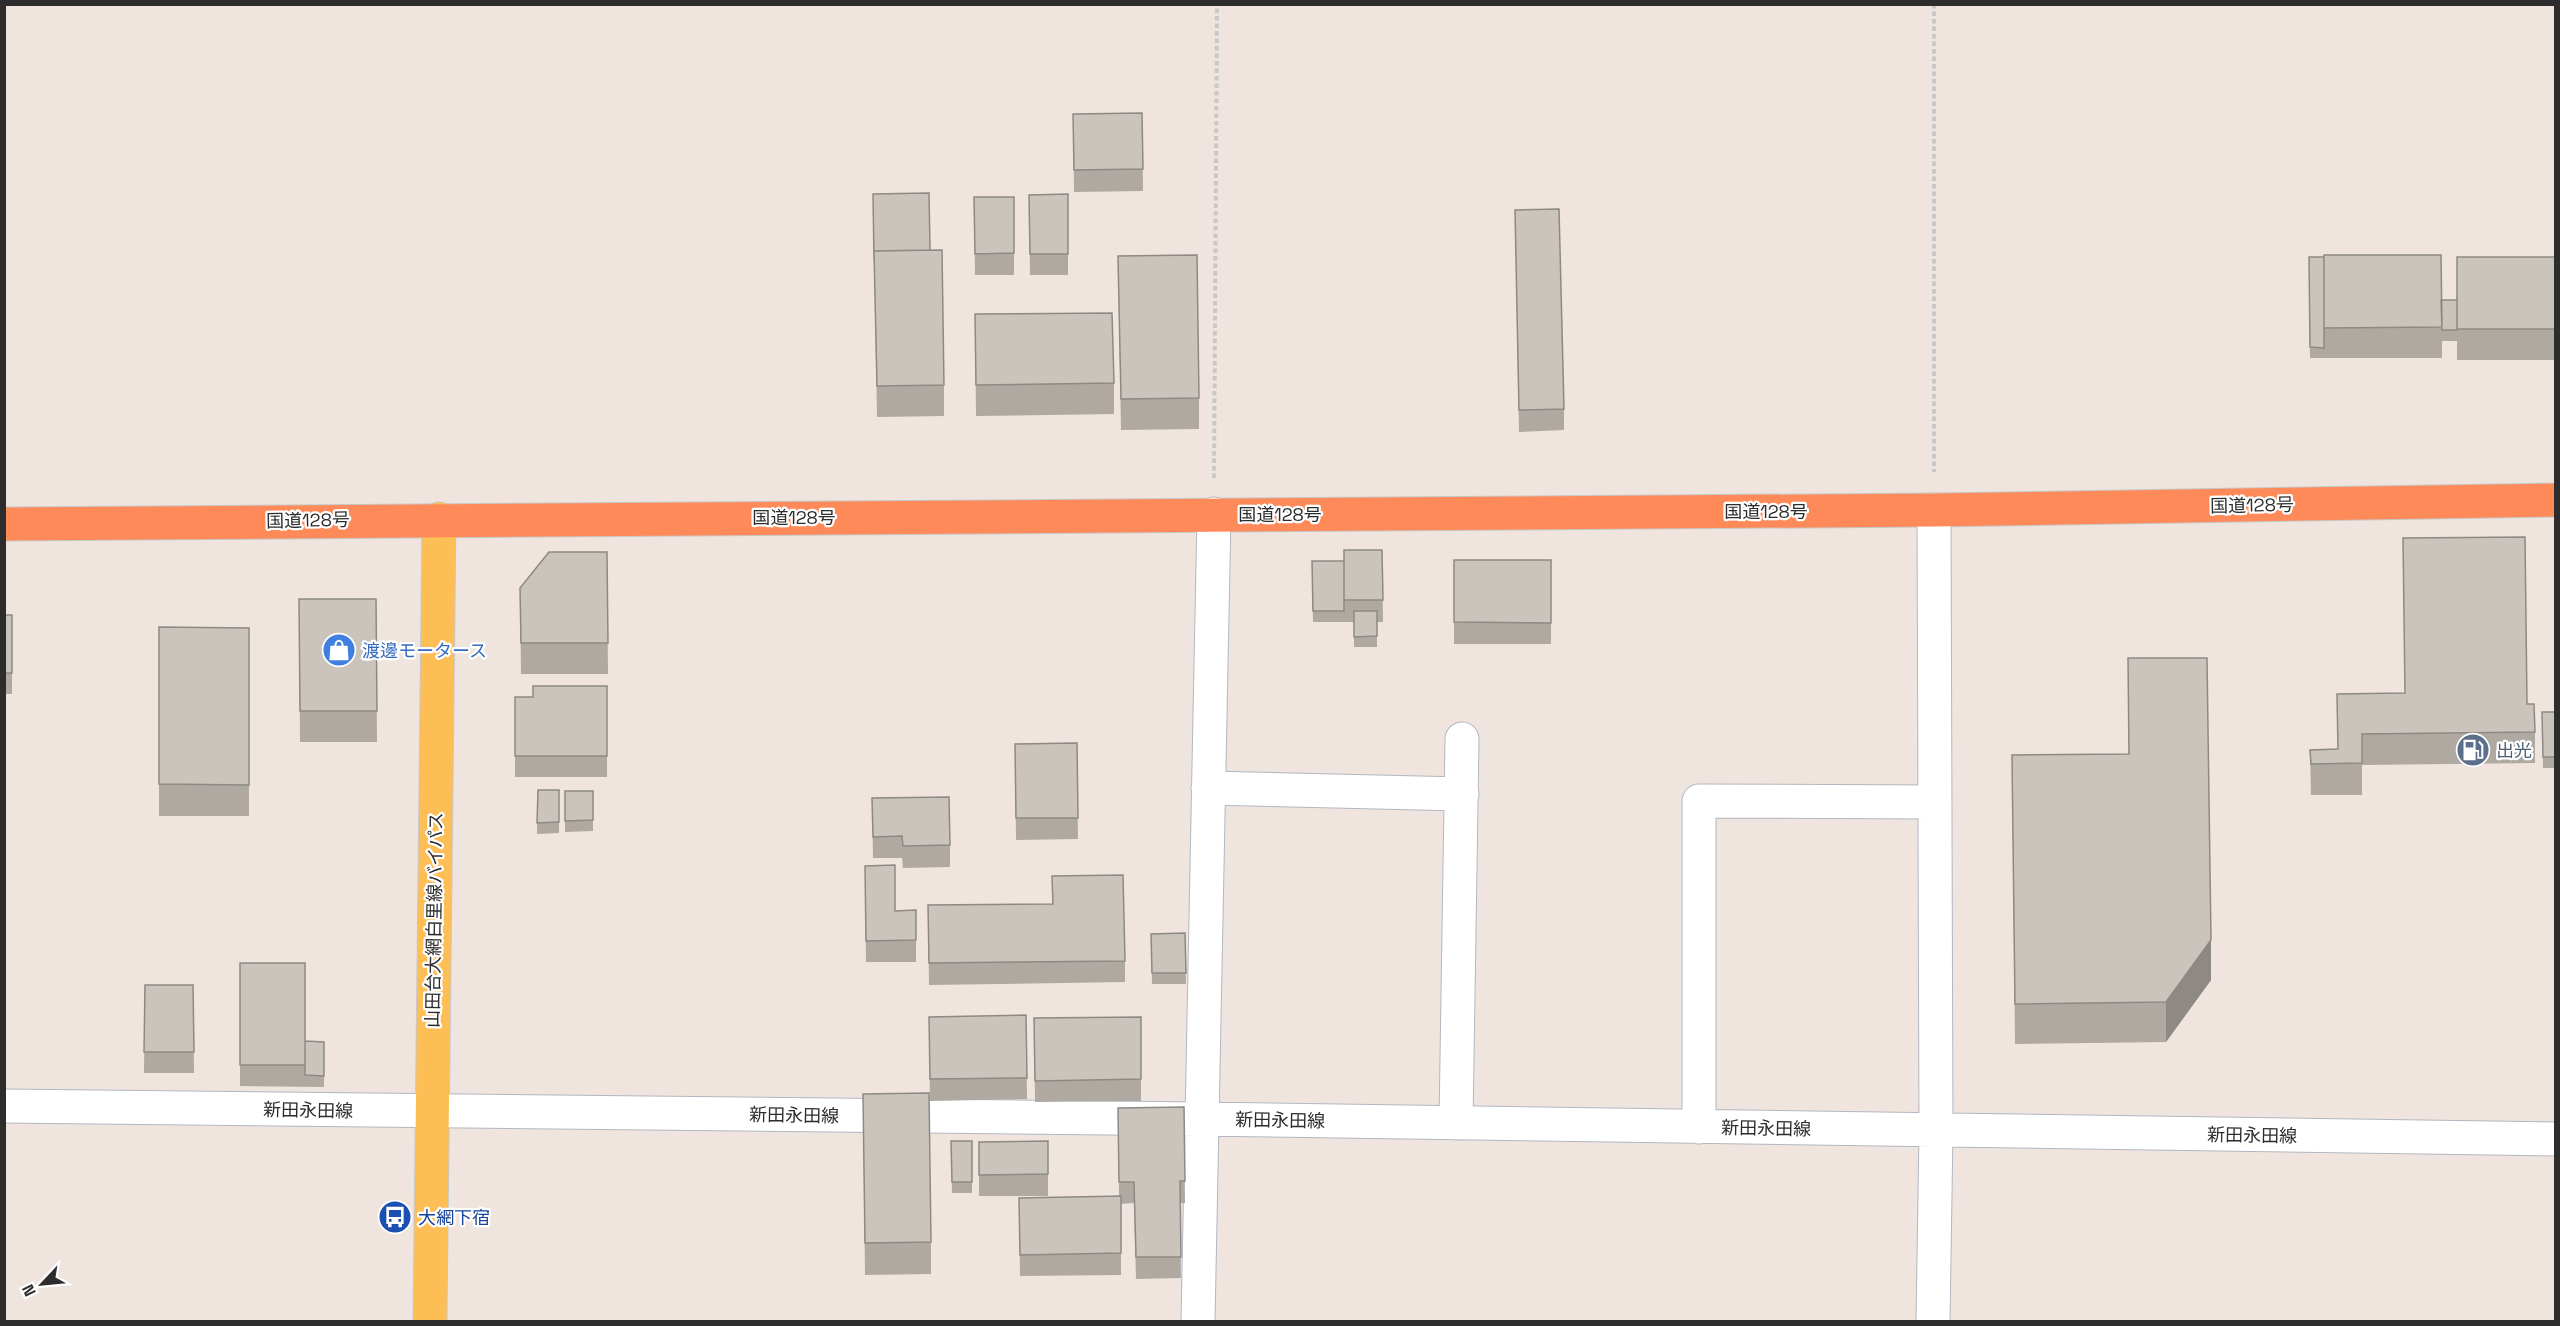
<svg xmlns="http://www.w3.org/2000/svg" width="2560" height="1326" font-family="'Space Grotesk','Noto Sans JP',sans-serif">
<rect width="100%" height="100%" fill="#efe5de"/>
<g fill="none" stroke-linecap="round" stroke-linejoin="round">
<defs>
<path id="minor" d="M1208,788L1462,794
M4,1106L1200,1119L2556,1139
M1456,1123L1462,739
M1699,1127V801L1935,802
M1198,1322L1214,514
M1933,1322L1936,1131L1934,510"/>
<path id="major" d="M430,1322L439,519"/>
<path id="highway" d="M4,524L1934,510L2556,500"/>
</defs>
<use href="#minor" stroke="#b2b7c1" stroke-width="35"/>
<use href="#major" stroke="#c8c8c8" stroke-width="35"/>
<use href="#highway" stroke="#c8c8c8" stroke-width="35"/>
<path stroke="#c8c8c8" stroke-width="4" stroke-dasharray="4.5 3" stroke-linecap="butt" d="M1934,4V472
M1214,478L1217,4"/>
<use href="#minor" stroke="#fff" stroke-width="33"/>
<use href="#major" stroke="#fdbe56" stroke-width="33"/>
<use href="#highway" stroke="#ff8a59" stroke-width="33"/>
</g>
<path fill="#afa9a2" d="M1142,113L1143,191L1074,192L1073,114Z
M873,194L930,250L944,385V416L877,417Z
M1068,194V275H1030L1029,195Z
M974,197H1014V275H975Z
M1515,210L1564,409V430L1519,432Z
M1118,256L1199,398V429L1121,430Z
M2309,257L2441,300H2457L2556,257V360H2457V334V341H2442V358H2310Z
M975,314L1114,383V414L976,416Z
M1382,550L1383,622H1377V647H1354V622H1313L1312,561H1344Z
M607,552L608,674H521L520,588Z
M1454,560H1551V644H1454Z
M299,599H376L377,742H300Z
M4,615H12V694H4Z
M159,627L249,628V816H159Z
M2128,658L2211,980L2166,1042L2015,1044L2012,755L2129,754Z
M607,686V777H515V697H533Z
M2405,693L2527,704L2535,732V763L2362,765V795H2311L2310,750L2337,749Z
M2542,712H2556V768H2543Z
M1077,743L1078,839L1016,840L1015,744Z
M538,790H559V833L537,834Z
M565,791H593V831L565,832Z
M872,798L950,845V867L903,868L902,858H873Z
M865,887L895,911L916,910V962H866Z
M928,905L1125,961V982L929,985Z
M1185,933L1186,984H1152L1151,934Z
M240,963H305V1075L324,1076V1087L240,1086Z
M145,985H193L194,1073H144Z
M1026,1015L1027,1099L930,1101L929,1038Z
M1141,1017V1101L1035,1102L1034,1018Z
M863,1094L931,1242V1274L865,1275Z
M1184,1107L1185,1203H1180L1181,1278L1136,1279L1134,1203L1121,1204V1275L1020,1276L1019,1198L1119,1196L1118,1108Z
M951,1141H972V1193H952Z
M1048,1141V1196H979V1142Z"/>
<path fill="#8e8984" d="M2211,940V980L2166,1042V1002Z"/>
<path fill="#cbc4bc" stroke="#8e8984" stroke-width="1.5" d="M1142,113L1143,169L1074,170L1073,114Z
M929,193L930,250L874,251V260L873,194Z
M1068,194V254H1030L1029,195Z
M974,197H1014V253L975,254Z
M1559,209L1564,409L1519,410L1515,210Z
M942,250L944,385L877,386L874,251Z
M1197,255L1199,398L1121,399L1118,256Z
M2324,255H2441L2442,327L2324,328Z
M2309,257H2324V348L2310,347Z
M2457,257H2556V329H2457Z
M2441,300H2457V330H2442Z
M1112,313L1114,383L976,385L975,314Z
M2525,537L2527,704H2534L2535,732L2362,734V763L2311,764L2310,750L2338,749L2337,694L2405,693L2403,538Z
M1344,550H1382L1383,600H1344Z
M549,552H607L608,643H521L520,588Z
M1454,560H1551V623L1454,622Z
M1312,561H1344V611H1313Z
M299,599H376L377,711H300Z
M1354,611H1377V636L1354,637Z
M4,615H12V673H4Z
M159,627L249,628V785L159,784Z
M2128,658H2207L2211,940L2166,1002L2015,1004L2012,755L2129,754Z
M533,686H607V756H515V697H533Z
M2542,712H2556V757H2543Z
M1077,743L1078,818H1016L1015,744Z
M538,790H559V822L537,823Z
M565,791H593V820L565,821Z
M949,797L950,845L903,846L902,836L873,837L872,798Z
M895,865V911L916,910V940L866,941L865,866Z
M1123,875L1125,961L929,963L928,905L1053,904L1052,876Z
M1185,933L1186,973H1152L1151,934Z
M240,963H305V1065H240Z
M145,985H193L194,1052H144Z
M1026,1015L1027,1078L930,1079L929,1017Z
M1141,1017V1079L1035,1081L1034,1018Z
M305,1041L324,1042V1076L305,1075Z
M929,1093L931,1242L865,1243L863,1094Z
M1184,1107L1185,1181H1180L1181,1257H1136L1134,1182H1119L1118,1108Z
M951,1141H972V1182H952Z
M1048,1141V1174L979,1175V1142Z
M1121,1196V1253L1020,1255L1019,1198Z"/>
<defs>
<symbol id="shop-disc" viewBox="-11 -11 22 22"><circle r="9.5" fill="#3f7fe0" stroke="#fff"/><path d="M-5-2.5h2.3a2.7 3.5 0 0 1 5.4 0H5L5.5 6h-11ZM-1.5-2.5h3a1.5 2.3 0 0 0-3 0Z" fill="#fff"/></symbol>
<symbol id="fuel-disc" viewBox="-11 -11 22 22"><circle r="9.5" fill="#5c6f8a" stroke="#fff"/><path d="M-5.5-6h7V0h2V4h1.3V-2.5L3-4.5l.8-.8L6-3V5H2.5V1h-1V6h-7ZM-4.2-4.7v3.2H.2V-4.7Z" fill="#fff"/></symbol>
<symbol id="bus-disc" viewBox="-11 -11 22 22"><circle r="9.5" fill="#1a4fb4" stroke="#fff"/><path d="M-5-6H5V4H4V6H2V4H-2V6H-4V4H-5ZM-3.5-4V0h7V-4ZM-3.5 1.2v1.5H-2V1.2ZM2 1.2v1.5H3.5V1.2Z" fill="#fff"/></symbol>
</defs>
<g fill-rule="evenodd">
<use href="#shop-disc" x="320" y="631" width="38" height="38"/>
<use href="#fuel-disc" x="2454" y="731" width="38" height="38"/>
<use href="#bus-disc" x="376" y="1198" width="38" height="38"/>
</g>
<g text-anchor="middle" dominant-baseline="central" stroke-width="4.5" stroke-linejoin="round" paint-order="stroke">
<g font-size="18" fill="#2d2d2d" stroke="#fff">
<text transform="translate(2252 505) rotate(-1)">国道128号</text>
<text x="1766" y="511">国道128号</text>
<text x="1280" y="514">国道128号</text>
<text x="794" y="517">国道128号</text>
<text transform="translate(308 520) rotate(-1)">国道128号</text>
<text transform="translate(434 920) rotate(-89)">山田台大網白里線バイパス</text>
<text transform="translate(308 1110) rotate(1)">新田永田線</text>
<text transform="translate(794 1115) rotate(1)">新田永田線</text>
<text transform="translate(1280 1120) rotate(1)">新田永田線</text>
<text transform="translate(1766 1128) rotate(1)">新田永田線</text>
<text transform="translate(2252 1135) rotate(1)">新田永田線</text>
</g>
<g font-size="18" fill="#366cbe" stroke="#fff" text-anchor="start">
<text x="362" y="650">渡邊モータース</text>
</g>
<g font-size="18" fill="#4e5e75" stroke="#fff" text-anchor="start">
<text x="2496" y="750">出光</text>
</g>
<g font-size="18" fill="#164399" stroke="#fff" text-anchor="start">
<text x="418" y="1217">大網下宿</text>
</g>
</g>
<rect width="2560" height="1326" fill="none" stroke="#2d2d2d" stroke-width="12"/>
<g transform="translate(42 1284) rotate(244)" stroke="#ffffff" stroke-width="4.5" paint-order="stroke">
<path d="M0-4.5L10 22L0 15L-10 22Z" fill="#2d2d2d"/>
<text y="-9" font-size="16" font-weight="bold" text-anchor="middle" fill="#2d2d2d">N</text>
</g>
</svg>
